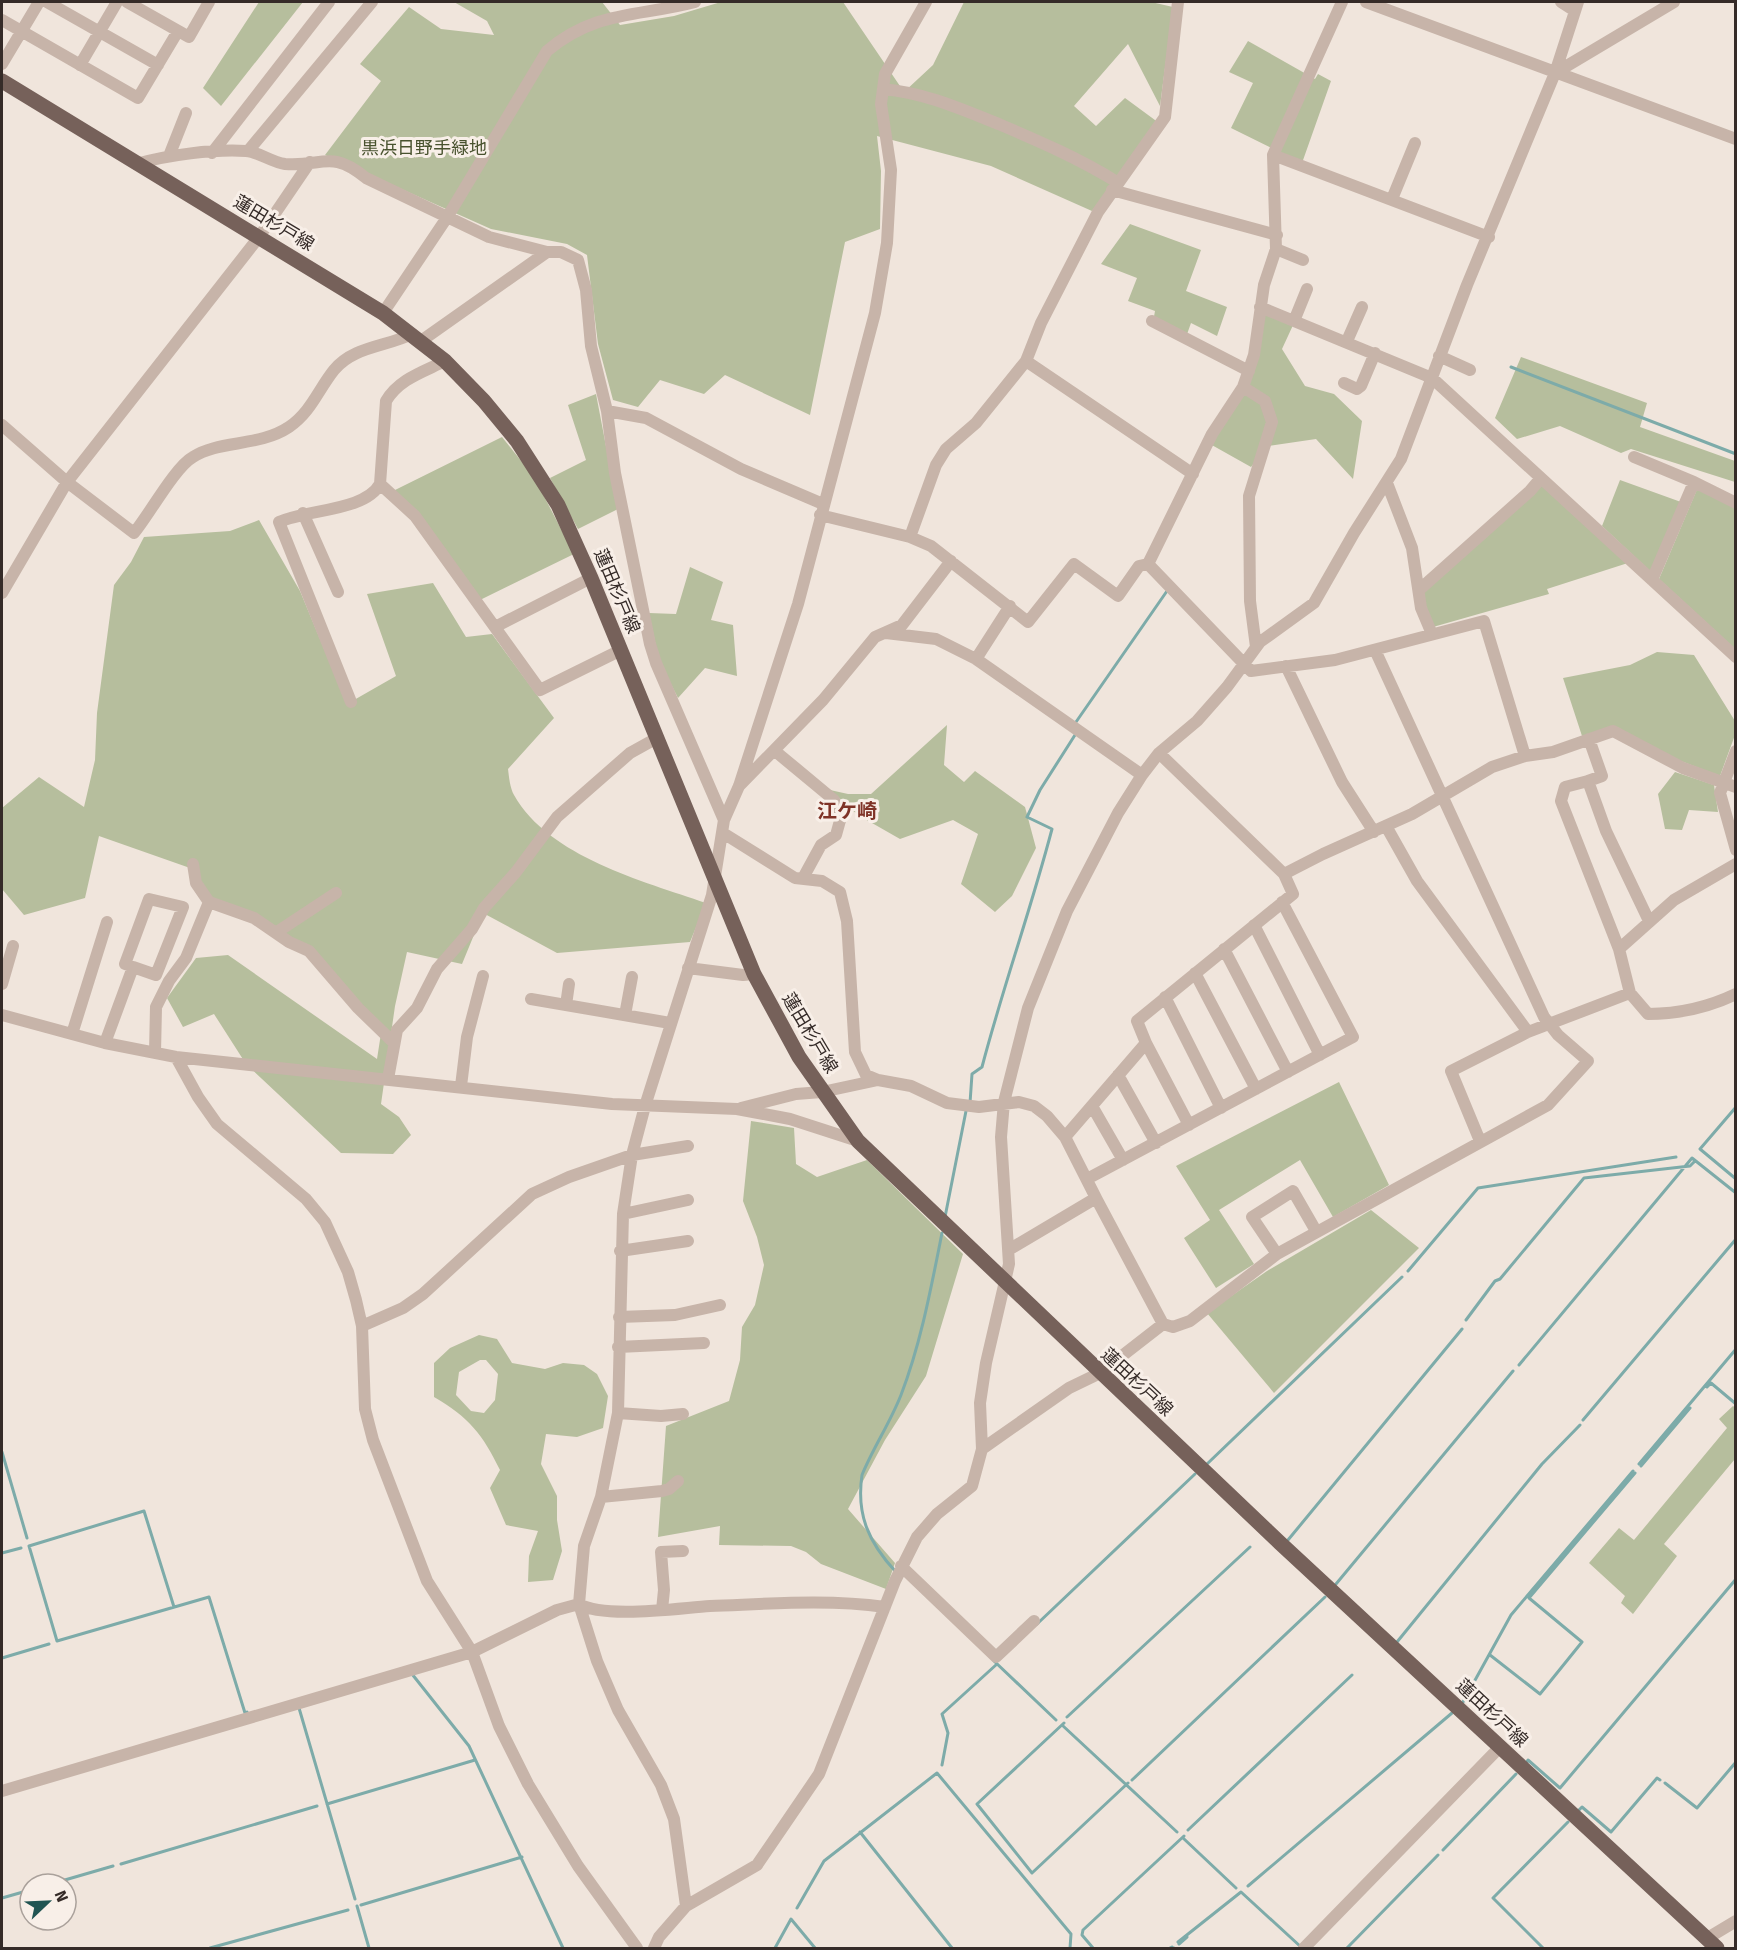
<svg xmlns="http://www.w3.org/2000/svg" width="1737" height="1950" font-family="'Fira Sans','Noto Sans JP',sans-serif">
<rect width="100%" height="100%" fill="#f0e5dc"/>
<path fill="#b6be9d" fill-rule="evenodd" d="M259,2H303L221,106L203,88Z
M454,2H602L620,25L674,16L721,2H843L904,92L933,65L964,2H1151L1173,7L1160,106L1128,44L1074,106L1096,126L1125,98L1159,123L1092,211L991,166L877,136L881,171L880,229L845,242L810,415L725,375L704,394L660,380L638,407L613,400L598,344L587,255L567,244L491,229L325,155L381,81L360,64L409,7L441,29L494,35L487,21Z
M1248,41L1315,79L1318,74L1331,81L1302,163L1231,128L1253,83L1229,72Z
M1130,224L1201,250L1186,291L1227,307L1217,336L1191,323L1186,337L1153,322L1155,311L1128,301L1137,278L1101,264Z
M1264,312L1294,323L1282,349L1305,386L1334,394L1362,421L1353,479L1316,439L1268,446L1251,467L1210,444L1244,392Z
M1521,357L1647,403L1640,427L1735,461V482L1631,449L1621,453L1560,426L1517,439L1495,418Z
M596,394L618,509L578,529L550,478L586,460L568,405Z
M502,437L534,477L574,554L480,600L393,491Z
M1620,480L1681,502L1651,572L1602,526Z
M1543,484L1631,562L1547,589L1549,594L1433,627L1421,591Z
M1698,487L1735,508V649L1659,579Z
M259,520L300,591L347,704L396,676L367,594L433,583L466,637L492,634L554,718L508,769C509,777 510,788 514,795C549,857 643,881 706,903L690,942L557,953L483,913L462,964L407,952L395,1006L381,1104L399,1117L411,1135L393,1154L341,1153L246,1064L214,1014L183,1027L167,998L196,958L228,955L377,1059L382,1027L276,927L208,900L190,868L99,836L85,898L24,915L2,889V808L39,777L84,807L95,760L97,713L114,585L131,562L144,537L230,531Z
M690,567L723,582L711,620L733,625L737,676L705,668L678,698L659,661L649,613L676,614Z
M1657,652L1694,655L1735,721V735L1720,776L1665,755L1617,727L1582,736L1563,678L1630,665Z
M947,725L944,765L964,782L975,771L1025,807L1036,848L1012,896L995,912L961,884L978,834L953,820L900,839L858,815L830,790L848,794H871Z
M1675,772L1714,785L1718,812L1689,810L1682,830L1665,829L1658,794Z
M1339,1082L1389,1185L1333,1217L1300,1160L1219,1210L1254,1264L1216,1288L1184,1238L1210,1220L1176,1166Z
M751,1121L794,1128L796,1164L817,1177L867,1160L963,1254L926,1376L885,1440L848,1509L895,1563L886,1589L821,1564L806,1552L791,1546L719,1545L720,1526L658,1537L666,1426L729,1401L740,1360L742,1327L755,1305L764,1265L757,1237L743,1201Z
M1371,1210L1419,1248L1274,1393L1207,1313L1267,1271Z
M479,1335L497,1339L512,1363L545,1369L563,1363L584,1365L597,1374L608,1396L603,1428L577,1437L546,1434L541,1464L557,1496V1520L562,1551L553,1580L528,1582L529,1556L538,1531L506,1525L490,1488L500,1470C483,1435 469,1417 434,1397V1363L450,1348ZM480,1360H486L498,1374L495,1400L484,1413L471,1411L456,1395L459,1372Z
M1733,1406L1736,1408L1735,1459L1664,1544L1677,1556L1633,1614L1621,1603L1625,1596L1589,1563L1619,1528L1634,1540L1727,1428L1719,1419Z"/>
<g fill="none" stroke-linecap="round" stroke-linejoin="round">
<path stroke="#7daba9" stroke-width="3" d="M1511,367L1736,454
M1076,722L1167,591
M970,1103L972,1074L982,1067C1003,987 1031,909 1052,829L1027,817L1040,790L1075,735
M1736,1107L1700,1149L1736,1179
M945,1217L966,1111
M1408,1271L1478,1188L1676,1157
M1466,1320L1495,1281L1500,1279L1584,1178L1690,1166L1695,1161
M1519,1365L1692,1158L1736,1193
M1707,1387L1711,1383L1736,1404
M1583,1420L1736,1239
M2,1452L27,1538
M1207,1464L1402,1277
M1639,1464L1736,1349
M1641,1466L1690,1408
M1288,1540L1462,1329
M2,1553L21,1548
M896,1572C869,1543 856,1515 862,1475C873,1448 890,1423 901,1395C921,1343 931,1288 942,1233
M1336,1584L1513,1371
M174,1607L144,1511L29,1546L57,1641L209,1597L245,1713L247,1712
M1037,1624L1195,1474
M1397,1642L1542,1464L1580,1425
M1490,1655L1540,1694L1582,1642L1529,1598L1635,1473
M2,1658L49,1644
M994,1661L1056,1720
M412,1674L469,1746L563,1948
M1463,1702L1511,1615L1633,1471
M299,1708L355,1899
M1067,1717L1250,1547
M1064,1723L977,1804L1032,1873L1128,1783
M1062,1725L1177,1832
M1526,1763L1528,1760L1560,1788L1736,1579
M942,1765L948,1733L942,1714L997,1664
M1132,1780L1325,1597
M1665,1783L1697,1808L1736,1762
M327,1804L475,1760
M1578,1811L1582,1807L1611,1832L1657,1778L1660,1780
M1188,1830L1352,1675
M860,1832L952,1948
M1183,1838L1236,1888
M1443,1850L1516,1774
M121,1864L317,1806
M51,1884L113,1866
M1248,1886L1452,1713
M2,1898L30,1890
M361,1905L522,1857
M357,1906L369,1948
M797,1908L824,1861L937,1773L1071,1934L1070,1948
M1178,1942L1241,1892L1301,1947
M1179,1944L1187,1937
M210,1948L348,1910
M775,1948L791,1919L815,1948
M1093,1948L1082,1935L1083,1930L1184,1836
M1170,1948L1172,1947
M1173,1948H1174
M1347,1948L1438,1855
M1543,1948L1493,1898L1568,1822"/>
<path stroke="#c7b4a9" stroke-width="12" d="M47,2L158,65
M127,2L189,37L209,2
M1366,2L1736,139
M1561,2L1575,11
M2,20L138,98L178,31
M2,64L39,2
M80,65L117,2
M1555,73L1674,2
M883,89C926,93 961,109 1001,125C1041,142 1080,159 1117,182
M248,151L372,2
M212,153L329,2
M1273,155L1489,237
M169,156L186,113
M136,164C168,155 213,149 246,151C259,152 271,162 285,164C323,167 331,149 366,178L489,237L547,252H561L578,260L586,290L591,346L607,411L615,473L650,644L656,663L724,820
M1112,190L1277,235
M1392,199L1415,143
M1276,249L1303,260
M1260,307L1432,378L1736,657
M383,313L448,216L547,51C595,10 639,17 695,2
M1152,321L1249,371
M1294,321L1307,289
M421,341L547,252
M1347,341L1362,307
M1439,356L1470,370
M1026,361L1193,474
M1344,383L1357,389L1361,386L1375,353
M1243,387L1265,401L1272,422L1249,496L1250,601L1256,647
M607,411L646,418L741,469L823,504
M2,425L67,482L134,533C149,515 175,467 193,457C219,440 259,447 289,427C311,412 318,390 334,370C354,346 386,347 412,334
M1634,457L1694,482L1736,503
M1387,483L1412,548L1421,608L1432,634
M380,484L415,516L540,690L621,650
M303,513L338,592
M820,515L910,537L931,546L1028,622L1074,564L1118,596L1139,566L1148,564L1251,671L1335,660L1484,621L1525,756
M910,537L936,465L946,449L976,423L1026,361L1041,323L1098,212L1165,117L1178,2
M1148,564L1212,434L1243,387L1254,355L1264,285L1276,249L1273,155L1342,2
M1652,580L1694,482
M1419,590L1530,491L1541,478
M2,593L67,482L259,237L310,162
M495,627L591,578
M886,633L936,639L976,659L1142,775
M976,659L1010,606
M1286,666L1342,782L1374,832
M351,702L279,522C308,509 365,511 380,484L386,401C399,379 423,372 445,361
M1589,739L1602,776L1588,781L1606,831L1649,921
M775,751L834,800L841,817L836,835L821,845L803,878
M1736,751L1720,793L1736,850
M1159,753L1284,874L1293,894L1137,1021L1146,1043L1189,1125
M1588,781L1565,787L1561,801L1619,949
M740,785L823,700L875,637L902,625L951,561
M1386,826L1417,881L1528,1032
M723,833L795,878L822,881L840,892L847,921L855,1052L866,1075L878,1080
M1284,874L1323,854L1412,814L1492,767L1525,756L1553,752L1613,731L1683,768L1736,787
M209,902L254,918L289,942L309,951L358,1008L393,1042
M1254,925L1320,1055
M277,932L336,893
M1224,949L1288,1072
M688,968L743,975L754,974
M1195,973L1256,1089
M2,984L13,946
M1630,993L1619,949L1674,900L1736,864
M1165,997L1221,1108
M531,999L670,1023
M566,1005L569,984
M2,1015L105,1043L176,1057L612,1104L737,1109L790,1119L858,1141
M625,1015L632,977
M72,1034L107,922
M105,1043L133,967L125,964L149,899L183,907L156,975L133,967
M155,1053L156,1007L169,981L186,958L209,902L196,883L193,864
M176,1057L198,1097L217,1124L306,1199L325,1222L348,1272L356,1300L362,1326L365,1409L373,1440L427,1581L472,1652L499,1726L528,1784L578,1866L637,1948
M1118,1075L1156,1143
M388,1079L397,1030L417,1008L437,969L472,929L484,908L516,872L557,817L630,753L657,738
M461,1086L467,1037L483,976
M1092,1106L1123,1160
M741,1108L796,1094L822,1092L878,1080L911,1086L947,1103L979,1107L1019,1102L1034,1106L1047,1116L1065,1137L1096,1198L1010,1249
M1065,1137L1146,1043
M1480,1141L1451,1071L1528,1032L1630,993L1648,1014C1678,1014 1709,1007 1736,994
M1087,1179L1353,1037L1282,902
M1096,1198L1163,1324L1173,1327L1190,1321L1277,1254L1548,1105L1588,1061L1558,1035L1544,1017L1375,650
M623,1214L688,1200
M620,1251L688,1241
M1277,1254L1252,1217L1293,1191L1316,1231
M619,1317L675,1315L720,1305
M362,1326L403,1308L423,1294L532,1194L569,1177L632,1155L688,1146
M618,1347L704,1343
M618,1413L661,1416L683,1414
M982,1449L1069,1388L1100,1373L1163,1324
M601,1497L662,1491L669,1489L678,1481
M901,1566L996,1657L1034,1621
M662,1610L664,1590L661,1552L683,1551
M2,1791L472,1652L557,1610L579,1604C605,1619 678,1608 710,1606C768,1604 827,1599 885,1607
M686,1906L674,1819L661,1785L618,1710L597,1661L579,1604L584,1546L601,1497L618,1413L623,1214L632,1155L645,1106L712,895L724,820L739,786L798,604L875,313L887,243L891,170L881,104L885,74L926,2
M1706,1939L1736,1921
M654,1948L659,1937L686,1906L757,1865L819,1774L895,1581L917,1537L937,1514L972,1486L982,1449L980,1403L986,1363L1009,1264L1001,1137L1004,1102L1028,1008L1067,911L1118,813L1142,775L1159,753L1197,721L1227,687L1260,642L1314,603L1354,533L1401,459L1467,285L1555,73L1578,2
M1304,1948L1500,1747"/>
<path stroke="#76615a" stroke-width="15" d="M2,81L383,313L445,361L484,401L517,441L558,505L591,578L754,974L799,1057L858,1141L1280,1543L1717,1948"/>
</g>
<g text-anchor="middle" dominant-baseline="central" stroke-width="6" stroke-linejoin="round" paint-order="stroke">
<g font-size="18" fill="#48522e" stroke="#f8efe8">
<text x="424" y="148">黒浜日野手緑地</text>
</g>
<g font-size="18" fill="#352b28" stroke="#f8efe8">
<text transform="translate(274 223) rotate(31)">蓮田杉戸線</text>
<text transform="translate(617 591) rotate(67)">蓮田杉戸線</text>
<text transform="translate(810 1033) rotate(59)">蓮田杉戸線</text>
<text transform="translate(1137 1382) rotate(43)">蓮田杉戸線</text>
<text transform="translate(1492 1713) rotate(43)">蓮田杉戸線</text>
</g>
<g font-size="20" font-weight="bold" fill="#7f3327" stroke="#f8efe8">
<text x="847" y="811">江ケ崎</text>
</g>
</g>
<rect width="1737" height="1950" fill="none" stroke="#352b28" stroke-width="6"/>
<g transform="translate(48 1902) rotate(67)"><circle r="28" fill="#f8efe8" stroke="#aaa19b" stroke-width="1.5"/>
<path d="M0-4.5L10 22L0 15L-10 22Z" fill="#205452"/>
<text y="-9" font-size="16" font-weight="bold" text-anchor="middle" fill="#352b28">N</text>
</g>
</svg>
